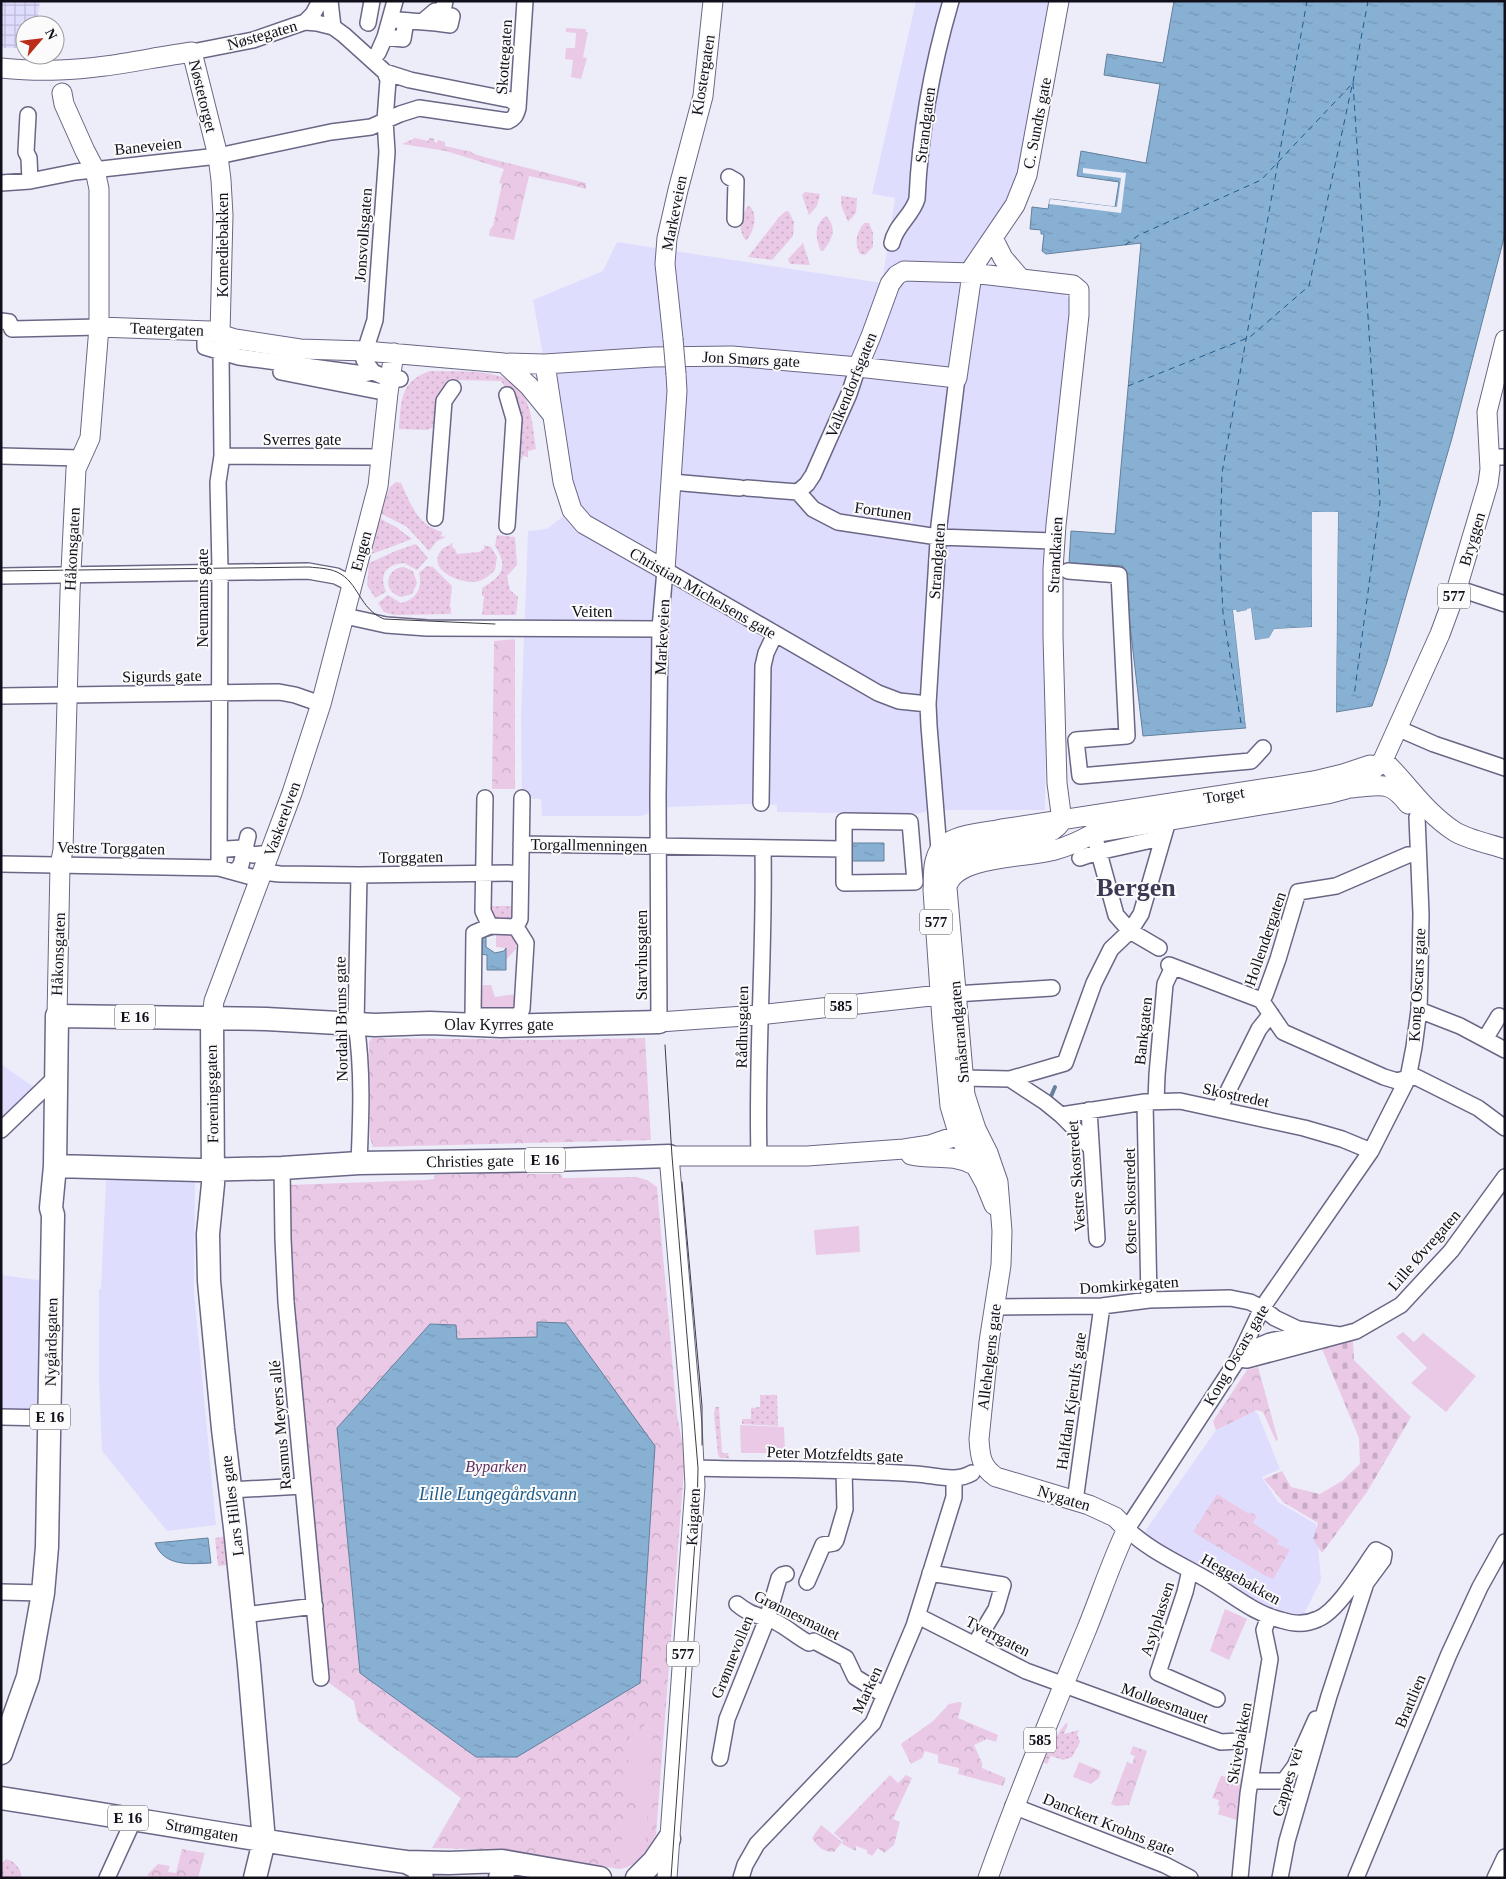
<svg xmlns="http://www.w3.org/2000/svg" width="1506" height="1879" font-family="Georgia,serif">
<defs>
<pattern id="industrial-grid" width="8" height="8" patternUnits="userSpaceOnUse" patternTransform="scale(1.25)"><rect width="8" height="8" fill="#dfddfe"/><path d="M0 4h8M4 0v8" fill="none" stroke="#bebcd9"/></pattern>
<pattern id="grass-dots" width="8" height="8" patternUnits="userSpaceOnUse" patternTransform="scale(1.25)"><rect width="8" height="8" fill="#e9c9e6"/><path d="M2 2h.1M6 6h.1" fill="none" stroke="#c7abc5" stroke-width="1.8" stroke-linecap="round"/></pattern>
<pattern id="forest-crowns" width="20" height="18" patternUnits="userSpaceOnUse" patternTransform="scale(1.25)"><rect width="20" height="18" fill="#e9c9e6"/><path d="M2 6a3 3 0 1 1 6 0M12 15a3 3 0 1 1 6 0" fill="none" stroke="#c7abc5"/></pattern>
<pattern id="cemetery-stones" width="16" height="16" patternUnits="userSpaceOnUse" patternTransform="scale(1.25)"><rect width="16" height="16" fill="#e9c9e6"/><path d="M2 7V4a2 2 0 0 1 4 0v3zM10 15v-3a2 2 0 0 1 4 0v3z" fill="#c7abc5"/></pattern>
<pattern id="water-ripples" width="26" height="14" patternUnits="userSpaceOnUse" patternTransform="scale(1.25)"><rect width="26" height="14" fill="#87b0d3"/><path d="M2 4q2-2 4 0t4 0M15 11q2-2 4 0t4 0" fill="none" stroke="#7496b5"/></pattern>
</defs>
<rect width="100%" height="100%" fill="#ededfa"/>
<path fill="#dfddfe" d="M916,1H1056L1024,170L976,274L1064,294L1069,299L1072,311L1046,678L1045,810H935L914,814L777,812V805L749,804L668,807L641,816H542L541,799L522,798L521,718L528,531L547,529L571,510L533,300L603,271L617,242L882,283L895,198L872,194Z
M1,1064L35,1088L1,1123Z
M106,1179L195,1180L194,1292L216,1525L167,1531L102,1451L99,1379V1289H101Z
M1,1275L52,1282L50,1418L1,1417Z
M1254,1411L1258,1414L1280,1469L1262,1477L1278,1502L1316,1524L1321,1580L1302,1618L1262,1604L1143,1534L1216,1430Z"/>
<path fill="url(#industrial-grid)" d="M1,1H40L37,25H25V48H1Z"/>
<path fill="url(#grass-dots)" d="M805,192L820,194L817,206L809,215L802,195Z
M841,196L857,198L856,213L848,222L841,205Z
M749,205C759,215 754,231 746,241C737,229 740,217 749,205Z
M786,211L789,212L794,222L793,236L772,260L748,257L779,217Z
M826,216C838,228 832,240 823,251H821C815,239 814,224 826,216Z
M864,223H869L873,233V247L865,255L860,254C854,242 856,233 864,223Z
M803,243L810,265L790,264L788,259Z
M430,371C454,372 500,368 517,386C532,401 533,430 536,449L528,451V457L523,456L522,460L520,458L510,394L501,381L456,380L451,384L437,426L427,430L399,429C401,401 400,381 430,371Z
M396,482L401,483C411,504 417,525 442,532L441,536L446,537L437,541L429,551L407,527L380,513L390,487Z
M379,518L396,527L412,539L372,554Z
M497,535L515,537L517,565L507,576L510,590L518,597L516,615H482L484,596H482V588C502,576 509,568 495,546Z
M453,543L452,547L455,549L457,554L479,552L484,549V545L491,547L497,557L495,570C490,575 483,581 475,582C464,583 442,576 438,564C436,558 439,553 442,549Z
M416,544L428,558L417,570L404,563C385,565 379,574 386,592L375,598L367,585L369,563L398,550Z
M427,566L433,567L452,586L450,607L451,608V614L394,615L384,612L378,603L388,595L401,603C416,600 423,588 419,573Z
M404,567L413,571L417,583L412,594L401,597C382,592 385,568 404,567Z
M490,906H514L513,916L509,920L496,921L491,914Z
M760,1395H777L778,1426L742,1424V1419H751V1408L760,1407Z
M715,1407H719L722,1453H728L729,1458H720L718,1455L714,1414Z
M228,1536V1565L218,1566L215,1538Z
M1066,1723L1068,1724L1064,1734L1079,1730L1077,1734L1080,1742L1072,1757L1063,1760L1051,1756L1047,1764L1043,1762L1050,1745Z
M6,1859C15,1861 21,1869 22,1878H1V1865Z"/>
<path fill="url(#forest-crowns)" d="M415,138L428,141L430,138L434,139V142L437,143L438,140L445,142V146L472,152V153L484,157L586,183V189C567,183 549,181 529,176L514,240L489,236L490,229L493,226L502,184L499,183L504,169L446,151L402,144Z
M515,639V789H492L494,641Z
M372,1038L543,1040L645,1038L651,1140L373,1147L370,1138L369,1042Z
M486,1168H517L528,1174H561L563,1178L636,1177L647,1180L657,1187L677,1415L685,1457L656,1835C646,1851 639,1866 619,1869L507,1850L432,1848L461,1798L358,1721L354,1701L329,1683L296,1359L289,1244V1185L426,1180L434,1179L435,1175L478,1174Z
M1258,1367L1278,1440L1276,1441L1263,1412L1257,1410L1216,1430L1213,1421L1247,1370Z
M1217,1494L1249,1514L1250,1512L1257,1516L1253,1523L1279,1540L1277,1544L1290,1550L1273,1579L1264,1575L1193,1532Z
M1225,1609L1247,1619L1229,1660L1210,1651Z
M959,1702L962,1703L958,1718L998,1735L996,1742L987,1739L974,1745L982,1763V1768L1006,1778L1003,1786L958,1774L959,1768L938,1763V1755L925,1751L922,1758L911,1764L901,1744L933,1721L949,1704Z
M1133,1746L1147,1751L1129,1805L1116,1806L1111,1804L1127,1762L1132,1764L1135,1756L1130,1754Z
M1079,1762L1101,1771L1099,1778L1091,1784L1073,1777Z
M890,1775L898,1783L906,1775L912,1778L893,1819L900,1822L894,1845L884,1853L878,1848L872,1856L867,1853V1850L856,1846V1851L842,1844L843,1841L834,1833Z
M1221,1776L1245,1780L1240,1821L1218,1814L1220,1807L1218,1805L1219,1800L1212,1798Z
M821,1825L842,1842L834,1852C823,1852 818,1847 812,1838Z
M182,1849L204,1853L205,1852L198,1878H153L147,1875L158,1864L170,1866L168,1872L176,1873Z"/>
<path fill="url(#cemetery-stones)" d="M1353,1341L1354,1360L1411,1417L1367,1492L1322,1553L1313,1539L1318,1523L1283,1502L1264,1479L1282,1471L1291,1487L1320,1494L1342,1481L1360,1464L1359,1438L1322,1349Z"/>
<path fill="#e9c9e6" d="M566,28L586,29V32H588L583,57L587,58L581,79L571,77L573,60L565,59L566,48H575L576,33L566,32Z
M496,934H510L516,941V949L506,960V948L496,947Z
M484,985H491L495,997L516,994V1012L485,1010L479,1004L480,987Z
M859,1226L860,1252L816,1255L814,1230Z
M1403,1332L1414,1342L1423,1333L1476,1376L1446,1412L1411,1383L1427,1368L1396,1337Z
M740,1425L784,1427L785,1453H741Z
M654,1718L645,1851C638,1862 631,1867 619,1869L622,1834H625L626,1823L632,1821L637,1814L636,1805L628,1799L629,1791H626L630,1732L633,1731L636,1735H642L645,1731L644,1724Z"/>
<path fill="url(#water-ripples)" stroke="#63809c" d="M1174,1H1505V234L1452,438L1387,662L1372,706L1336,712L1338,513L1313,512L1312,627L1274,629L1269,639L1255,640L1251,608C1246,611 1239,613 1233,610L1246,728L1143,736L1123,566L1069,563L1071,531L1115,534L1141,243L1046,254L1042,251L1044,234H1041V230L1030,229L1032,207L1048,209L1050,199L1115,207L1119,182L1077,176L1081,151L1146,163L1160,84L1104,75L1107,54L1163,63Z
M850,843H884V861H850Z
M480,934H496L486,937V947L495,953L504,951L506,948V970H487V955L480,954Z
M537,1322L566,1323L655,1446L640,1683L517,1757H476L360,1673L337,1428L430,1324L456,1325L457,1339L537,1337Z
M208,1538L211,1563C190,1564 164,1567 155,1543Z"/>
<path fill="#ededfa" d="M1083,168L1126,173L1121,213L1049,204L1050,199L1117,207L1121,178L1083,173Z
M1312,512H1338L1336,712H1333L1336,515H1315L1314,628L1275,632L1270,641L1254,643L1252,641L1249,612L1236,614L1248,726L1246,728L1233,610H1236L1237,612L1247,610V609L1251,608L1255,640L1269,638L1274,629L1312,627Z"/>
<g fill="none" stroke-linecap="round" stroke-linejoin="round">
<path stroke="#63809c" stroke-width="4" d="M1049,1101L1055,1087"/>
<path stroke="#1e5b8a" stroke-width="1" stroke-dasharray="6 5" stroke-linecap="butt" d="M1353,82L1368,1
M1353,83L1380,503L1354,696
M1125,245L1139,235L1261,180L1352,84
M1128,386L1250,337L1309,286L1352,86
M1241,723L1223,613L1220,553L1222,473L1307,1"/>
<defs>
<path id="minor" d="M330,1L333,27
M390,19C410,22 430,21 450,25L452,16
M305,22L317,23L333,27L344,35L385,72L410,80L511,100L515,103L518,108
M422,22L435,11H443L445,1
M368,23L372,1
M385,37L403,39L406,21
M192,52L253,40L305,22L313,14L320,1
M378,53L385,37L395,1
M385,72L388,80L385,120L387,152L375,320L365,351L364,360L373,372L382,376L400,379
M28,115L26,152L29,158L30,181
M729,177L736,181L735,219
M1,183L30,181L75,172L218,156L331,132L371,127L400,114L419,108L508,121C515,118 516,115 518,108L525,1
M892,243C895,226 912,216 917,199C920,131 932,66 951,1
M1,321L9,322L12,329
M12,329L99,327
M205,339V347L239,357L364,374L373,372
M281,372L388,393
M1,456L80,458
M222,456L382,457
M1488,457H1505
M672,482L740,488
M747,488L798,492L813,509L838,522L938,537L1054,541
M798,492L807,484L813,475L849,394L858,367
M435,518L444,401L453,388
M507,526L514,419L507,395
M1068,571L1119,575L1127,736L1076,740L1080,776L1251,761L1263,748
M1,576L308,571L336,576L352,584
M1457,588L1505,604
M345,616L386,625L427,628L660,629
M1,696L279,692L295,695L321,704
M1397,728L1434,744L1505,768
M485,798L483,911L490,926
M761,803L763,666L766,653L775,634
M1096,842L1116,915L1130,931L1159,948
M521,844L844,849V883L915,882L910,822L844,821V849
M227,849L242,848L253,855L261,854
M939,850L929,726L928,704L939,525L957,378
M1080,858L1098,852L1161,838
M1,864L219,868L259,879
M219,868L220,568L218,482L222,456L221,353
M235,872L241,865L248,836
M262,872L280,874L359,875L520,873
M490,926L516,927L526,943L522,1009L519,1016H473L474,933Z
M516,927L520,919L522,798
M1169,965L1261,1000L1283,1032L1384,1077L1397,1081L1408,1078L1416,1077L1478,1108L1505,1128
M955,994L1052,988
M1261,1000L1265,995L1278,959L1298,892L1336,886L1408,855L1417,854
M1419,1010L1460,1026L1505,1050
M659,1022L658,795L660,629L665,570L878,693L899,701L928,704
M1485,1039L1499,1016
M963,1078L1010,1079L1045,1102L1061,1115L1076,1130L1090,1147
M1010,1079L1065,1063L1094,983L1111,949L1130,931L1141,914L1168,821
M1156,1101L1157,1075L1165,984L1173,967
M1145,1102L1149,1300
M1219,1109L1259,1029L1271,1014
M1089,1110L1097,1239
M1061,1115L1145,1102L1180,1101L1304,1128L1342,1139L1371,1151
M1,1130L56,1077
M759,1156C756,1054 765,952 763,849
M359,1163C361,1117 363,1069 356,1024L359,875
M282,1168L283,1239L286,1302L321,1678
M996,1307L1102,1306L1149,1300L1230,1298L1250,1302L1262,1308L1275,1318L1298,1329L1340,1335
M1241,1357L1258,1346L1270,1341L1307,1334
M1238,1359L1247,1360L1356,1331L1401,1305L1451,1251L1505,1177
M1,1417L50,1418
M695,1468C768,1470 843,1469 916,1474C935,1475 955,1483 972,1473
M230,1490L303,1486
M1075,1501L1102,1306
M1190,1570L1185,1592L1158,1673L1217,1699
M930,1573L1003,1585L996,1609L975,1644
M807,1582L823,1545L834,1543L836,1540L845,1509L844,1471
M1,1592L43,1593
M737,1604C751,1616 760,1615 776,1622C788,1628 797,1637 809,1643L814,1641L846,1658L855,1677L884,1695
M244,1615L315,1606
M918,1616L1026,1671L1221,1742L1256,1740
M720,1758L727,1719L767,1619L779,1578L782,1575L786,1574
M1250,1781H1284L1295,1766L1316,1719
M1013,1806L1165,1865L1190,1878
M107,1878L134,1819
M741,1878L745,1865L757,1844L873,1723L914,1626L954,1497V1479
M1240,1878L1248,1794L1270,1659L1264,1630L1269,1616
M1280,1878L1287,1841L1329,1696L1366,1583L1383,1560L1384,1554L1376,1550C1363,1568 1338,1611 1318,1619C1305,1625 1294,1624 1281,1620C1255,1614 1233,1595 1211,1582C1183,1565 1151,1552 1127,1529L1238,1359L1262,1308L1371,1151L1408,1078L1414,1047L1419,1010L1420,972L1421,914L1417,817
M1356,1878L1449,1654L1480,1587L1505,1542
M1495,1878L1505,1857"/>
<path id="major" d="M1,68C21,70 40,71 59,70C104,69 148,58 192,52L218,156L221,180L223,215L220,334
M993,238L1003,258L1021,279
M99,327L210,331L235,339L300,349L365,351L504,363L545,364L653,357L732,356L858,367L957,378L973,267L1015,205L1027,175L1059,1
M673,339L665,264L667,238L678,190L703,96L713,1
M504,363L529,386L551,413
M545,364L563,482L572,510L584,524L665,570L677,391L676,374
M858,367L871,336L890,284L897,275L904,271L972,273L1073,285L1079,290V315L1056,525L1053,569V636L1057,783L1062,821
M1383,760C1408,784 1424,811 1454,831C1466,839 1490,844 1505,849
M1351,788C1380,786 1389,779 1408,804
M948,884C959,855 1029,858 1055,850C1069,846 1082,840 1094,833L1327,794L1346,789L1366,777L1383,760L1440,634L1457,588L1488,484L1490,469L1487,412L1505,340
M57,1016L60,865L63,850L70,592L76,469L90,438L99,327V189L95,170L85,151L64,104L62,93
M212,1018L214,1001L292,793L321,704L378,486L388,393L394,353
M659,1022L759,1015L940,995
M911,1155C935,1160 951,1153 974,1165
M994,1205L985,1183L959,1136L950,1106L942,1020L933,890C934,879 932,868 936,858C943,833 981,834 1002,829L1314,781L1343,774L1370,765
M667,1878L695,1486L692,1425L669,1156H807L904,1149L930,1145L976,1129
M988,1878C1018,1794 1052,1713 1086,1631C1100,1597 1111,1562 1127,1529L1115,1517L1089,1505L996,1477C981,1467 980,1456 979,1439L989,1342L1001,1265L1002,1231L998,1182L988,1153L976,1129L965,1095L947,888C947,883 947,877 948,873C962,828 1037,857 1062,821"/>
<path id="highway" d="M212,1018L213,1184L208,1234L209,1281L223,1429L235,1528L249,1665L264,1841L255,1878
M55,1166L198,1170L282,1168L359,1163L552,1160L669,1156
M1,1753L28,1677L43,1593L47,1547L53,1215L51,1208L55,1166L57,1016L266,1019L375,1025L430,1023L501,1026L659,1022
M1,1798C136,1819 271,1843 406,1862L416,1867L422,1878
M406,1862L449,1863L502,1861L600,1878
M500,1878H503
M637,1878L654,1861L669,1839"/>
</defs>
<use href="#minor" stroke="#696785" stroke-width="18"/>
<use href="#major" stroke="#696785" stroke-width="21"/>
<use href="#highway" stroke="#696785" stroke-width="25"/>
<use href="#minor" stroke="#fff" stroke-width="15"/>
<use href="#major" stroke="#fff" stroke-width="19"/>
<use href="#highway" stroke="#fff" stroke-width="22"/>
<path stroke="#3c3b46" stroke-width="1" d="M1,571L309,567C318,568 328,568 337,572C359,582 359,609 384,619L495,624
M665,1045L672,1156L698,1468L697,1513L671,1878
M682,1182L702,1406V1445"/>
<defs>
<path id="major-bridge" d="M673,339L676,374"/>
</defs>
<use href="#major-bridge" stroke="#696785" stroke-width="21" stroke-linecap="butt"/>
<use href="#major-bridge" stroke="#fff" stroke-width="19"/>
</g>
<g text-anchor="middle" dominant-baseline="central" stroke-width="4" stroke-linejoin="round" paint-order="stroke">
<g fill="#fbfbfb" stroke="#56565e" stroke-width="1">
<rect x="1438" y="583.5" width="32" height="25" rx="4"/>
<rect x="920" y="909.5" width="32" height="25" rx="4"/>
<rect x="825" y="993.5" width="32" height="25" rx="4"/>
<rect x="115" y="1004.5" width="40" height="25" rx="4"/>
<rect x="525" y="1147.5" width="40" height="25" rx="4"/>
<rect x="30" y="1404.5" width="40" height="25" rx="4"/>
<rect x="667" y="1641.5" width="32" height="25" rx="4"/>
<rect x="1024" y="1727.5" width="32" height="25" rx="4"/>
<rect x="108" y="1805.5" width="40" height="25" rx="4"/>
</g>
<g font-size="15" font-weight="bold" fill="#100f1a">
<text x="1454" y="596">577</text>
<text x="936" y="922">577</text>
<text x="841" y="1006">585</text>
<text x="135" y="1017">E 16</text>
<text x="545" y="1160">E 16</text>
<text x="50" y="1417">E 16</text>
<text x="683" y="1654">577</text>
<text x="1040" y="1740">585</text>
<text x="128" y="1818">E 16</text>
</g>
<g font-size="16" fill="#100f1a" stroke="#fbfbfb">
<text transform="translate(262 35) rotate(-16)">Nøstegaten</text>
<text transform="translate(504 57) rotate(-86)">Skottegaten</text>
<text transform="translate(703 75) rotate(-81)">Klostergaten</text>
<text transform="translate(203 96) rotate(76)">Nøstetorget</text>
<text transform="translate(1037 123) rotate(-79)">C. Sundts gate</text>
<text transform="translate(925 125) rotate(-83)">Strandgaten</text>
<text transform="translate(148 146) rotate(-6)">Baneveien</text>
<text transform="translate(674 213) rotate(-79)">Markeveien</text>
<text transform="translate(363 235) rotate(-86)">Jonsvollsgaten</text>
<text transform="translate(222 245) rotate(-90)">Komediebakken</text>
<text transform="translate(167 329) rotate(2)">Teatergaten</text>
<text transform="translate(751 359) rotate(3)">Jon Smørs gate</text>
<text transform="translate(851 385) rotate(-68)">Valkendorfsgaten</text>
<text x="302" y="439">Sverres gate</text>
<text transform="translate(883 511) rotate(8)">Fortunen</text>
<text transform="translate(1472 539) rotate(-73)">Bryggen</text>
<text transform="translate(72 549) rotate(-87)">Håkonsgaten</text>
<text transform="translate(361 551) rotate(-75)">Engen</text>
<text transform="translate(1055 555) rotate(-87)">Strandkaien</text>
<text transform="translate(937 561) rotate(-86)">Strandgaten</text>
<text transform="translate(703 593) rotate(30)">Christian Michelsens gate</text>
<text transform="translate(202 598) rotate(-90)">Neumanns gate</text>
<text x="592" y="611">Veiten</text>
<text transform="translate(662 637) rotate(-87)">Markeveien</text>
<text transform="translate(162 676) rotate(-1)">Sigurds gate</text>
<text transform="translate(1224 795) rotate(-9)">Torget</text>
<text transform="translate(282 819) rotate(-70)">Vaskerelven</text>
<text transform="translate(589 845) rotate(1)">Torgallmenningen</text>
<text transform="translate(111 848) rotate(1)">Vestre Torggaten</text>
<text transform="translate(411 857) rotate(-1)">Torggaten</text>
<text transform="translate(1265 939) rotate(-71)">Hollendergaten</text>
<text transform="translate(58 954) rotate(-88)">Håkonsgaten</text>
<text transform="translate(641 955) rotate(-90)">Starvhusgaten</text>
<text transform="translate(1417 985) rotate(-87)">Kong Oscars gate</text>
<text transform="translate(341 1019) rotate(-91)">Nordahl Bruns gate</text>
<text x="499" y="1024">Olav Kyrres gate</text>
<text transform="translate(742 1027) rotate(-89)">Rådhusgaten</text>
<text transform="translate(1143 1031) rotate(-84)">Bankgaten</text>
<text transform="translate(959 1032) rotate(-95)">Småstrandgaten</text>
<text transform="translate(212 1094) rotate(-91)">Foreningsgaten</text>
<text transform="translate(1236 1095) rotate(12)">Skostredet</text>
<text transform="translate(470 1161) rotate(-1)">Christies gate</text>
<text transform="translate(1076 1176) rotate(-94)">Vestre Skostredet</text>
<text transform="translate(1130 1201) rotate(-91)">Østre Skostredet</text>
<text transform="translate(1424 1250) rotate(-49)">Lille Øvregaten</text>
<text transform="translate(1129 1285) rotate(-4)">Domkirkegaten</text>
<text transform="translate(51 1342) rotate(-89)">Nygårdsgaten</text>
<text transform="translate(1236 1355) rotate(-60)">Kong Oscars gate</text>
<text transform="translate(989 1357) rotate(-83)">Allehelgens gate</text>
<text transform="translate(1071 1401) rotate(-82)">Halfdan Kjerulfs gate</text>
<text transform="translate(280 1425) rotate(-95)">Rasmus Meyers allé</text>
<text transform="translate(835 1454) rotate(2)">Peter Motzfeldts gate</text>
<text transform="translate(1064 1498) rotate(17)">Nygaten</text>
<text transform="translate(232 1506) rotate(-97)">Lars Hilles gate</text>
<text transform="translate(693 1517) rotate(-87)">Kaigaten</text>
<text transform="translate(1241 1579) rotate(29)">Heggebakken</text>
<text transform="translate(797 1615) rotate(26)">Grønnesmauet</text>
<text transform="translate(1157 1619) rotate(-72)">Asylplassen</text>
<text transform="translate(998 1636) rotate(27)">Tverrgaten</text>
<text transform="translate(732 1657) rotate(-68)">Grønnevollen</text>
<text transform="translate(867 1690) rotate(-65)">Marken</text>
<text transform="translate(1410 1701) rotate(-67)">Brattlien</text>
<text transform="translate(1165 1703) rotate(20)">Molløesmauet</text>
<text transform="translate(1239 1743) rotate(-80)">Skivebakken</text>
<text transform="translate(1287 1782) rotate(-73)">Cappes vei</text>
<text transform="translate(1109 1824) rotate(22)">Danckert Krohns gate</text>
<text transform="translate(202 1830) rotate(10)">Strømgaten</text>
</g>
<g font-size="16" font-style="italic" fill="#5f2e5d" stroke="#fbfbfb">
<text x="496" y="1466">Byparken</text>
</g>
<g font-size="18" font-style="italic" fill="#1e5b8a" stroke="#fbfbfb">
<text x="498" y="1494">Lille Lungegårdsvann</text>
</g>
<g font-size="26" font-weight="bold" fill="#3b3954" stroke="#fbfbfb">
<text x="1136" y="887">Bergen</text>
</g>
</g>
<rect width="1506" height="1879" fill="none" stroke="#100f1a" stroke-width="5"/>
<g transform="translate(40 40) rotate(62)"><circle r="24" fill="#fbfbfb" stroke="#9d9da1"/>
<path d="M0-4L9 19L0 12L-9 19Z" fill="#ba2e19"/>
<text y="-8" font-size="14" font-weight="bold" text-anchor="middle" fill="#100f1a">N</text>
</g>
</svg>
